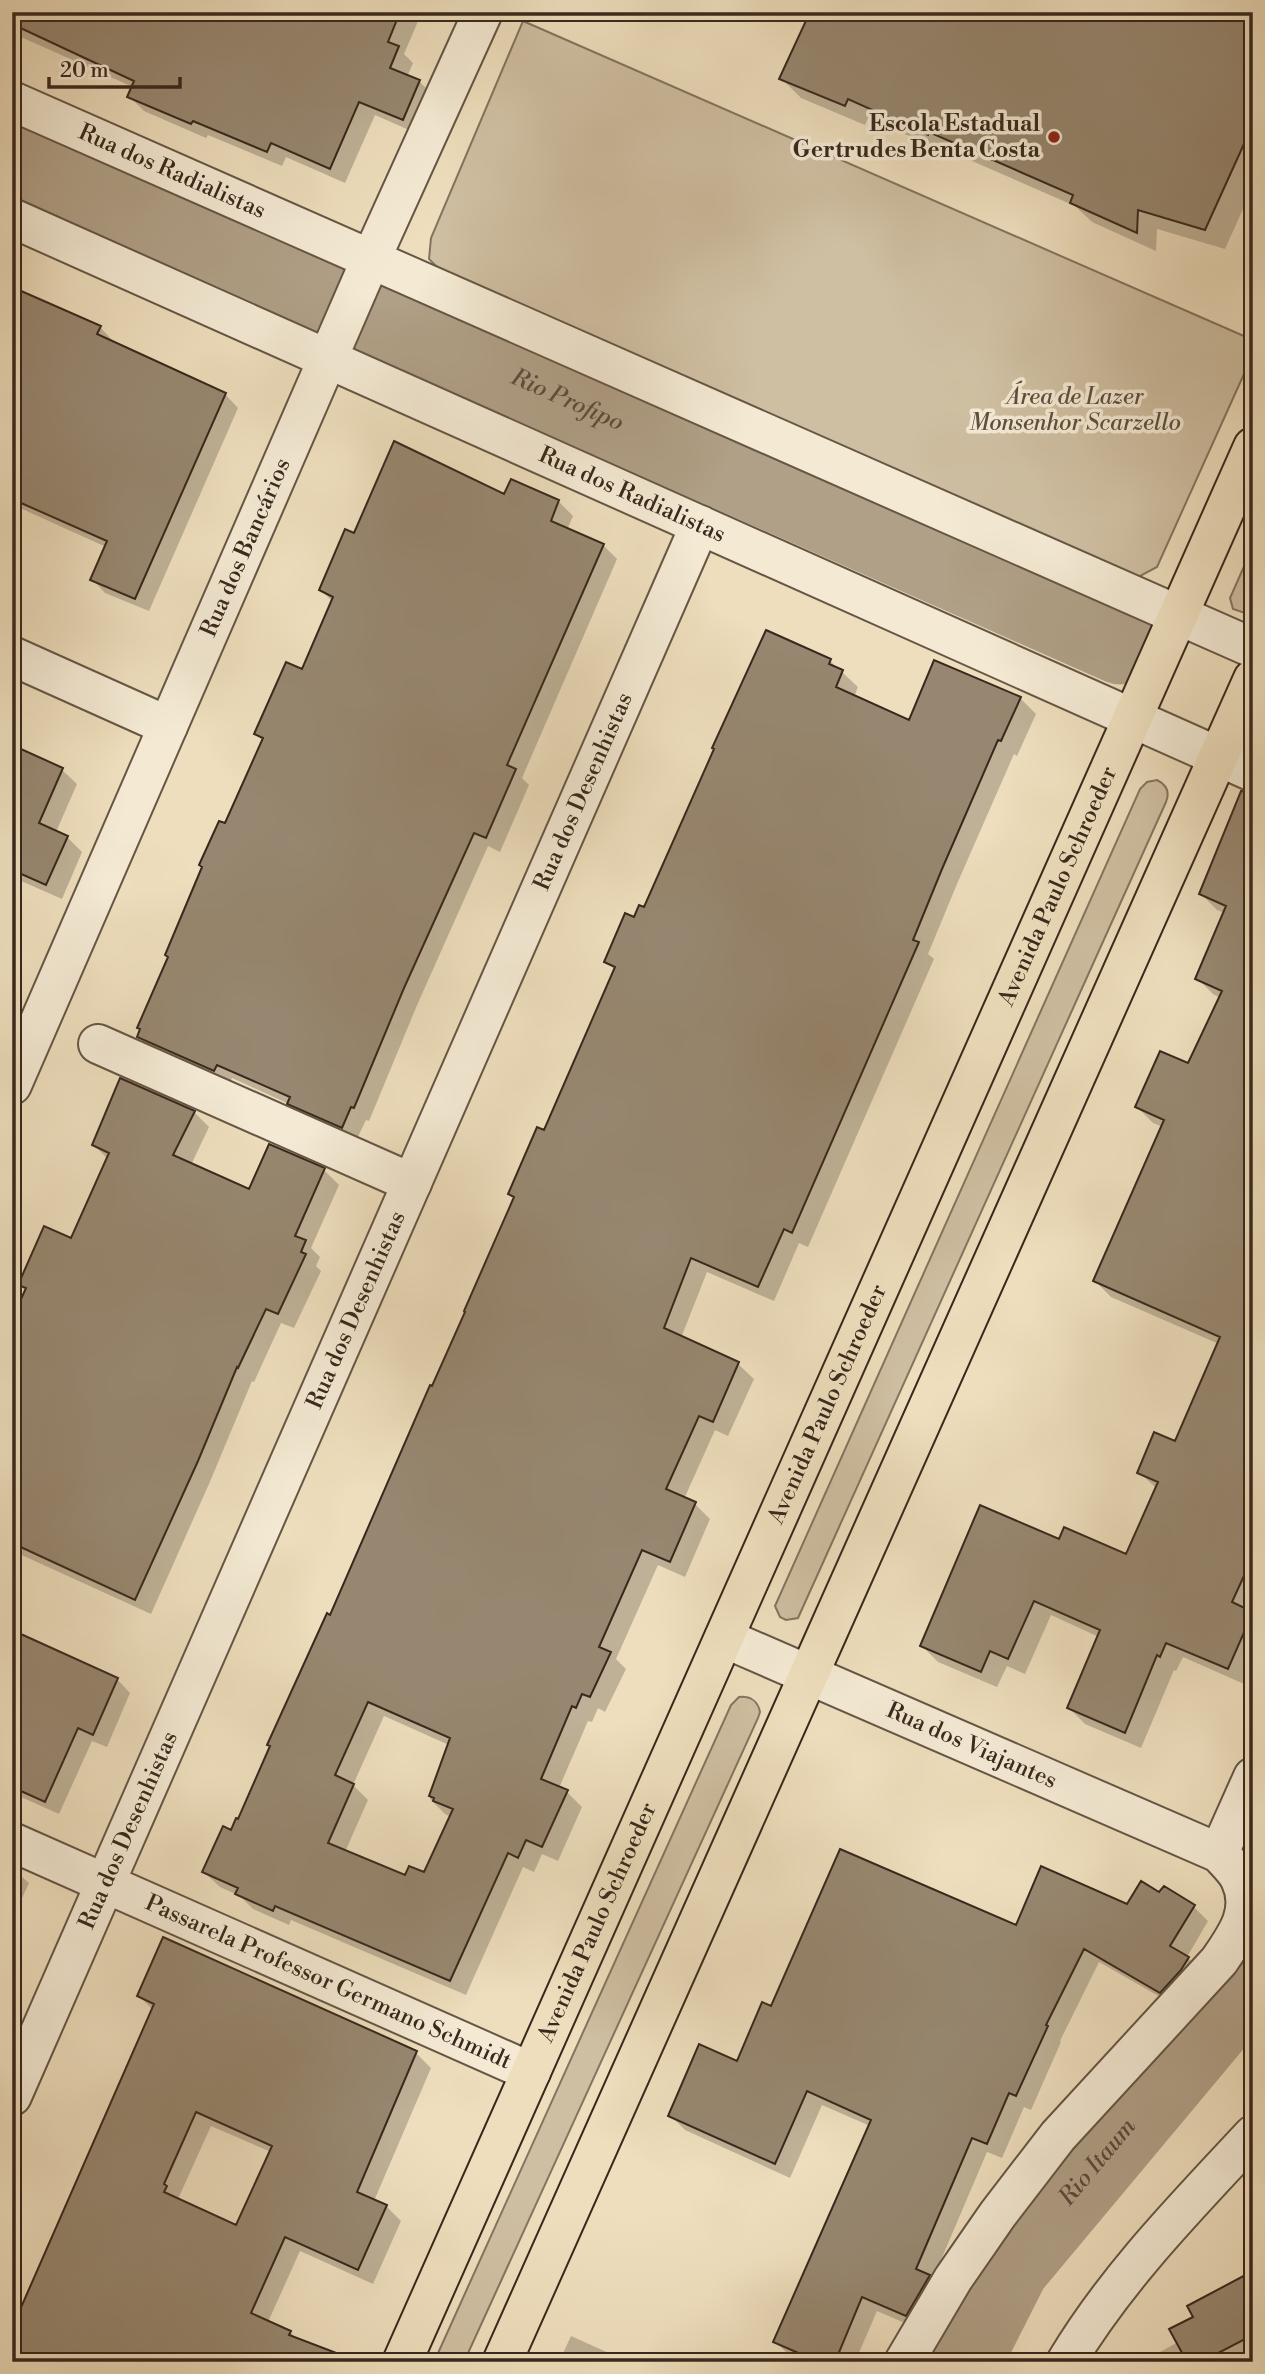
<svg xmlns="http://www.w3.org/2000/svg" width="1265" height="2374" font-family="'Libre Bodoni',serif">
<rect width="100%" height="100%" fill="#eedebd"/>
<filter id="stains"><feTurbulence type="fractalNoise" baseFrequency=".00286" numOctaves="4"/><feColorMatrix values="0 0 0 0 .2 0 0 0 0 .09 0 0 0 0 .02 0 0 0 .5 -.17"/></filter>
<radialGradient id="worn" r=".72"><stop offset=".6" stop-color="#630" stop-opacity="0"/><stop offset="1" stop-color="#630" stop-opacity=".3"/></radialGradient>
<path fill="#cfbfa2" stroke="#847460" stroke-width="2" d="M523,21L1253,340V354L1157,567L1127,583L445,275L429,259L431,238Z
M1253,546V610L1245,613L1233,609L1230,598Z
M1157,780C1167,785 1170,792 1166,802L798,1618L786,1620L780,1617L775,1606L1140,789L1147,782Z
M739,1697C750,1696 758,1701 760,1712L758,1718L464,2362H434L731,1705Z"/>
<path fill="#0003" fill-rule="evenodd" d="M12,12H422L404,54L413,63L407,77L419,81L434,96L418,134L375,115L345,183L286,157L282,166L208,135L206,138L144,111L129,96L133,87L12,33Z
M1253,12V187L1225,249L1157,229L1156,251L1092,222L1075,206L949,151L948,153L868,118L865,125L801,98L781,78Z
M12,288L100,327L113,341L112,343L225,394L238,408L149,611L105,593L92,579L106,547L20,508L12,528Z
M505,496L558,501L573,516L567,530L603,545L617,559L522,778L529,785L500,852L488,846L418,1003L369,1121L366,1120L356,1141L303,1118L289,1104L232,1078L229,1085L153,1051L139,1037L226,825L263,741L256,734L303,672L333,602L321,590L355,535Z
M830,661L858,687L854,697L910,722L1020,698L1036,714L1017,756L1014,754L957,884L928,954L934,959L808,1247L799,1243L774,1301L707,1272L681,1338L738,1364L754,1379L728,1436L715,1430L684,1499L695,1504L710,1519L685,1577L658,1565L616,1659L626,1669L605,1712L598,1708L592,1722L588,1721L559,1788L567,1792L582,1807L558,1861L542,1854L534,1872L523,1867L466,1995L291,1920L289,1925L253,1909L240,1896L220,1887L204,1872L239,1821L515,1199L510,1194L545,1132L616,971L606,961L635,919L645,910ZM384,1716L449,1745L430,1799L445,1814L451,1817L424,1875L405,1877L345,1852L368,1800L353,1785Z
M12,748L62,770L77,784L56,832L67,837L82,852L62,899L12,877Z
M1237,806L1253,1195V1607L1251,1612L1253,1613V1665L1244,1684L1183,1657L1176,1671L1174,1670L1141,1748L1085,1724L1069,1708L1099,1637L1051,1615L1025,1674L1007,1666L997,1687L938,1662L922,1646L1060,1542L1127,1557L1157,1489L1139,1472L1176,1443L1219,1344L1111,1297L1095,1281L1163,1127L1153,1123L1137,1107L1189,1066L1220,998L1213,994L1197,978L1225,913L1217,910L1201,894Z
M194,1112L209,1127L191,1165L250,1191L324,1170L339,1185L311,1248L320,1257L316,1266L321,1271L294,1328L281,1323L254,1382L252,1381L209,1484L151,1614L15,1552L12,1558V1324L26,1291L20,1285L72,1240L108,1159L94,1145Z
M12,1632L117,1679L130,1693L107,1747L92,1741L59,1814L12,1793Z
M12,1868L29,1883L12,1920Z
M1160,1895L1193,1906L1208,1921L1187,1957L1203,1973L1176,2006L1099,1962L1060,2041L1061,2042L1031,2110L1024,2107L1002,2158L987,2152L932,2281L921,2330L877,2311L855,2362H803L790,2356L775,2341L870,2126L822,2105L790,2178L685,2130L670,2115L737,2063L772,2008L1016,1928L1127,1907Z
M163,1939L416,2053L431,2068L374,2201L386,2206L401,2221L373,2284L300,2251L268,2322L290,2332L298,2340L12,2362L153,2010L139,1996ZM211,2126L271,2152L237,2227L178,2199Z
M1253,2273V2355L1240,2362H1142L1178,2342L1195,2317Z
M571,2336L629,2362H559Z"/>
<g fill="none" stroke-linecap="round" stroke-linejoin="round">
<g stroke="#b0a087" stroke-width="79">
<path id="s1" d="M12,155L1121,645"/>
<path id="s2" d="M962,2362L1010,2267L1253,1976"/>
</g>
</g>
<path fill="#978770" stroke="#39281d" stroke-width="2" fill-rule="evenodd" d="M12,12H400L388,42L399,46L390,68L420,80L403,120L359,102L330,169L271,143L267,152L193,121L191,124L127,97L134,81L12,24Z
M810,12H1253V124L1205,230L1138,210L1137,233L1070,203L1073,195L929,132L928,135L848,99L845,106L779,79Z
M12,287L101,326L97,334L226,393L135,599L90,580L107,541L12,499Z
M394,441L504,494L511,479L559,500L551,521L604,544L507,765L516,769L486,838L474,833L404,988L354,1108L351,1107L342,1128L287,1104L290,1097L217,1065L214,1071L137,1037L140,1029L137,1028L168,957L165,955L202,867L199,865L219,821L225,823L263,738L254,734L286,662L302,669L333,597L319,590L345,529L354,533Z
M766,630L831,659L829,664L843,670L836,687L909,720L934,660L1021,697L1001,741L998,740L942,869L913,940L919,942L792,1233L784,1229L758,1287L691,1258L664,1328L739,1362L713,1422L699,1416L666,1489L696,1502L670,1562L642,1550L599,1647L611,1652L590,1697L582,1694L576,1708L572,1706L541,1779L568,1790L542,1847L526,1840L518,1858L508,1853L450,1981L275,1906L273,1911L235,1894L238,1888L202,1872L223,1826L231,1830L236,1818L238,1819L270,1746L267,1745L327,1613L330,1615L430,1385L432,1386L465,1312L464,1311L514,1197L508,1194L537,1127L544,1130L615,967L604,962L625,913L634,917L639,905L644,907L714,749L712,748ZM368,1702L450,1738L429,1796L434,1798L433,1801L453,1809L424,1872L409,1866L405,1875L328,1843L354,1784L335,1775Z
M12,745L63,768L39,823L68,836L46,885L17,872L12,883Z
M1241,791L1253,793V1556L1232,1602L1253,1612L1228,1669L1166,1643L1160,1657L1157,1655L1125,1733L1067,1708L1100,1630L1034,1601L1008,1659L990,1651L981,1672L920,1646L980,1505L1059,1539L1064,1527L1126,1554L1158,1482L1137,1473L1154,1432L1175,1441L1220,1337L1093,1281L1164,1120L1135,1107L1160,1051L1188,1063L1222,991L1195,979L1226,906L1199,894Z
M120,1078L195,1111L173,1155L249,1189L269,1144L325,1168L295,1236L306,1240L301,1252L306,1254L278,1314L266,1309L238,1368L237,1367L198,1461L135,1600L12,1543V1319L26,1288L18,1285L44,1226L71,1238L109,1153L92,1145Z
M12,1630L118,1678L93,1735L78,1728L45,1802L12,1787Z
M840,1849L1016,1925L1041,1866L1127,1904L1141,1881L1159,1892L1164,1886L1195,1905L1170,1946L1189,1957L1181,1970L1160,1993L1084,1949L1046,2025L1048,2026L1016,2096L1009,2093L987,2144L972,2138L916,2269L930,2275L906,2316L862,2297L835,2362H819L773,2342L871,2120L807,2091L775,2164L668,2116L699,2044L737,2061L762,2002L771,2006Z
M163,1937L417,2051L357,2192L387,2205L358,2270L285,2237L251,2313L291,2331L289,2335L352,2359V2362H12V2328L154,2004L137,1996ZM196,2112L272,2146L236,2225L164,2192L167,2186L164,2184Z
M1253,2271V2335L1201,2362H1187L1169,2329L1193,2317L1187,2306Z"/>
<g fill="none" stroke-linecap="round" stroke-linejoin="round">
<defs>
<g id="street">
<path id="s3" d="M12,101L1253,648"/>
<path id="s4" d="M12,218L1253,772"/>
<path d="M12,656L168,726"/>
<path d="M98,1044L412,1183"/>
<path id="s5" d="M12,1085L371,259L483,12"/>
<path id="s6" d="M724,1638L1219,1853C1226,1861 1236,1870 1240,1879C1255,1910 1237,1935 1219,1961L1058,2136L998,2214L953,2279L904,2362"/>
<path id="s7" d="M12,1842L531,2072"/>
<path d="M1219,1853L1253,1777"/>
<path id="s8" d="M12,2096L700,525"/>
<path d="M1066,2362C1117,2277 1186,2207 1253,2135"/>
</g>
<g id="primary">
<path id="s9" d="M402,2362L1253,447"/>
<path d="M502,2362L1253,679"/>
</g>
</defs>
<use href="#street" stroke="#665645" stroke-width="42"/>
<use href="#primary" stroke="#39281d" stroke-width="42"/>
<use href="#street" stroke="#f4ead4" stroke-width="38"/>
<use href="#primary" stroke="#eedebd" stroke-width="38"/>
</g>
<circle fill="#8f2418" stroke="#f4ead4" stroke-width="2.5" cx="1054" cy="137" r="7"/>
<g text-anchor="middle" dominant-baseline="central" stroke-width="7" stroke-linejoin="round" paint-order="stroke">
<g font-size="23" font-weight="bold" fill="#39281d" stroke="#f4ead4" text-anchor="end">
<text x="1040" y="124">Escola Estadual<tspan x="1040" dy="26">Gertrudes Benta Costa</tspan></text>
</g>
<g font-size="23" fill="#39281d" stroke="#f4ead4">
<text stroke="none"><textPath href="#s3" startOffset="175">Rua dos Radialistas</textPath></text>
<text stroke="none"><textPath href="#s4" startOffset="679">Rua dos Radialistas</textPath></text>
<text stroke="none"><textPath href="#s5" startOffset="586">Rua dos Bancários</textPath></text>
<text stroke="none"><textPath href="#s8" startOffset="1424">Rua dos Desenhistas</textPath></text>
<text stroke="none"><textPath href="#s9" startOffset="1615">Avenida Paulo Schroeder</textPath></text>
<text stroke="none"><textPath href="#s8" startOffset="858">Rua dos Desenhistas</textPath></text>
<text stroke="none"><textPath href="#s9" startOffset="1048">Avenida Paulo Schroeder</textPath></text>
<text stroke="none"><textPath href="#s6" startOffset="270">Rua dos Viajantes</textPath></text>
<text stroke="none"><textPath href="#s8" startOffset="290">Rua dos Desenhistas</textPath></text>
<text stroke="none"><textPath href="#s9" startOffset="481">Avenida Paulo Schroeder</textPath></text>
<text stroke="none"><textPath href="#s7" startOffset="346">Passarela Professor Germano Schmidt</textPath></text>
</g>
<g font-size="23" font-style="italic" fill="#5e4e3e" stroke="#f4ead4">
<text x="1075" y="397">Área de Lazer<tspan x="1075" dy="26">Monsenhor Scarzello</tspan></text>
</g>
<g font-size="24" font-style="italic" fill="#5d4c3d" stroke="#f4ead4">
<text stroke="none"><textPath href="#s1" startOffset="607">Rio Profipo</textPath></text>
<text stroke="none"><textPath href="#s2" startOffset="243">Rio Itaum</textPath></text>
</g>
</g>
<rect width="1265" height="2374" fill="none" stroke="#eedebd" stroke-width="42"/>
<rect x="14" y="14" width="1237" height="2346" fill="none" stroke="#39281d" stroke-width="3.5"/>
<rect x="21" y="21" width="1223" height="2332" fill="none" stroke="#39281d" stroke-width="2"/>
<path d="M49 77v10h131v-10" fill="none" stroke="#39281d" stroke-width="3.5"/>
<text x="60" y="77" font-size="21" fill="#39281d" stroke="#f4ead4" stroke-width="5" paint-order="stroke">20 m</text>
<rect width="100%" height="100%" filter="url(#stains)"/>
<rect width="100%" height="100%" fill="url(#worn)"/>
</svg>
